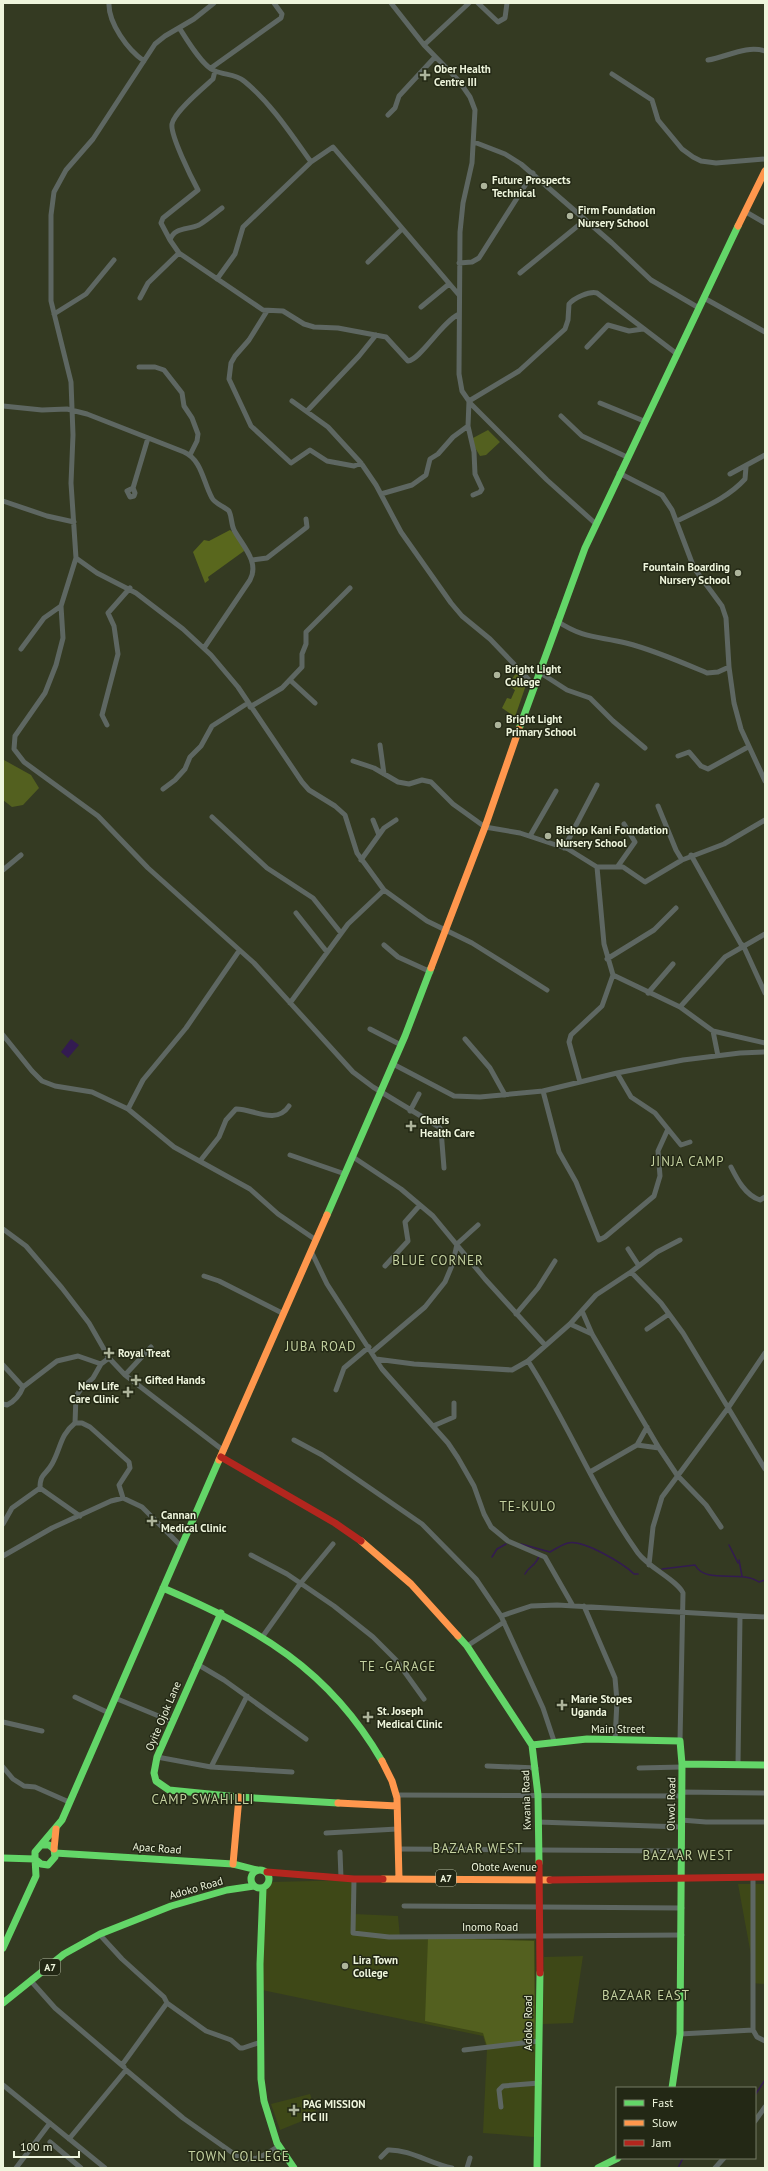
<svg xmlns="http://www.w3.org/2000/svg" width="768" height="2171" font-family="'PT Sans',sans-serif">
<rect width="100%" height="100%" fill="#343a22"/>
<path fill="#3e4817" d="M353,1880L354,1914L398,1916L400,1937L535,1940L536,2062L534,2137L483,2133L487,2049L483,2036L262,1990L266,1886L272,1882Z
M738,1884H765V1984L751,1983V1955Z
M583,1956L573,2023L543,2024L544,1957Z
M310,2094L317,2115L280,2130L271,2104Z"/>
<path fill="#53601f" d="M488,430L500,442L486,455L480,456L474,446L473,438Z
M3,757L4,760L31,775L39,788L23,805L12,807L3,800Z
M428,1938L534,1941L535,2041L487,2046L483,2033L425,2021Z"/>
<path fill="#59671d" d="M230,530L242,540L244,551L208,577L209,580L205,583L193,552L204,540L209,541Z
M516,673L526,685L515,717L502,708L507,698L511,699L515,690L508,685Z"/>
<path fill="#331b51" d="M71,1039L79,1045L68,1058L61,1052Z"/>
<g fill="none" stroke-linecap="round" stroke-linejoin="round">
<path stroke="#331b51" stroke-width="1.5" d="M521,1544L550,1552C555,1549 564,1544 568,1543C583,1539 624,1564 634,1574H638
M729,1545L738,1563
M492,1557L497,1549L506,1544
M739,1560L742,1576
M662,1569L695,1565C706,1585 741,1569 759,1582L765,1580
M525,1574C529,1566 536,1566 539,1556
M755,2095L765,2080
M678,2168L683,2158"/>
<path stroke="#5e6762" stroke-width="5" d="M109,3C108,23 128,50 144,61
M214,3L194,19L165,36L155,44L93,139L66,170L54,192L51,215V301L71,382L73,435L71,483L76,558L61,606L63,638L56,665L45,693L15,736L14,749L24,762L98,816L148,868L254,963L353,1072L373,1087L439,1127L441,1130L444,1168
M391,3L424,45L459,81L470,97L475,110L472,163L463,203L460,232L459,374L462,391L471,404L547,480L596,524
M478,3L498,22L505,18L507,3
M180,29C187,40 203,67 215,71C225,75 236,74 244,81C271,103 291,134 311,162
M424,45L469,3
M708,60C727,57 746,45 765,51
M211,68L281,18L282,14L274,3
M612,74L652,100L658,120L682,149L693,157L701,161L716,163L765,159
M388,115L395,108L399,96L435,57
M474,142L505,154L521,164L612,243L651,280L699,308
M222,208C214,214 207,220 199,225C188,230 174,227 170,240L179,253L263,310L283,311L304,324L314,327L338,328L386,337L408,361C420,360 442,322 459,314
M746,212L765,223
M170,240L161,223L163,218L198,190C192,179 170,135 172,124C174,112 203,88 213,79L215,71
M368,262L402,229
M459,263L472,262L479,258L533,173
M520,273L585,220
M217,279L235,254L243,227L311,162L333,147L459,295
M140,298L148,283L179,253
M704,298L765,332
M421,307L449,284
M267,311L249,340L235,356L231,363L229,379L251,426L291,463L310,450L327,461L354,466L361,463L376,485L401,532L451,603L462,616L490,639L534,685
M54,314L86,294L114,260
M587,347L608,325L629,331L643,329
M139,367H155L164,370L182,393L184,406L192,418L198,434L197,441L190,455
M292,401L328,427L361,463
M600,403L644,421
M3,406L42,410L67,409L87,414L184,452C202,460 203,482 212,498C215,504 224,506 229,511C232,517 231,524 234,530C242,545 260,562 250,580L204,648
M307,411L359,356L376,335
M561,416L582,436L627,457
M468,426L474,452L475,474L482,489L480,492L473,495
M619,473L662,495L672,510L694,568L722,606L726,618L729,667L734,703L741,729L765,781
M730,474L765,455
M133,488L135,493L134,496L130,497L127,491L133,488L148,438
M381,494L412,485L426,475L430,459L438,454L453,437L468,426L469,401L519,371L565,329L568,320L569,304C574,298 589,291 597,293L677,354
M3,501L47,516L74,522
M677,521C700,509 727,499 745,479L746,467
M76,558L97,573L136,593L183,629L211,655L238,687L302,782L309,790L335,806L345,815L357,853L384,890L427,921L472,943L547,990
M252,560L267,558L307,527L306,519
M557,621C584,639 598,636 626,643C654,650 681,662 707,673L718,672L729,667
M21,649L44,618L61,606
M539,672L567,690L590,698L613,721L645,748
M290,680L315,703
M250,707L282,688L302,667V654L306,644V632L350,588
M107,725L102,715L118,654L114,626L108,613L130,588
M380,745L384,774
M678,756L689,752L701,766L708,769L748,747
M353,761L374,768L398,782L409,784L422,780L431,782L453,804L485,827L520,833L568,849L597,867H623L645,882L682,860L724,844L765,820
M163,789L175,780L185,769L190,757L201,746L212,726L248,703
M658,806L676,850L682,860
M212,817L267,868L313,898L341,933
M373,820L379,835
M530,836L556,791
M564,848L597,785
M691,855L742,946
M361,860L384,828L396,820
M618,866L635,842L624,824
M597,867L604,944L613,975L680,1007L713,1031L765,1043
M3,870L21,855
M296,913L327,952
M384,945L398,957L431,972
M743,945L765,993
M607,959L654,930L676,908
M648,993L673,964
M290,1003L348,924L384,890
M680,1007L725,957L765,934
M370,1029L401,1045
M713,1031L718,1056
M3,1035L32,1071L42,1081L55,1086L92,1092L128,1109L174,1147L250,1189L278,1214L316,1240
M465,1039L490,1068L505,1095
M393,1064L454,1096L480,1097L543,1091L617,1073L683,1060L740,1053L765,1052
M617,1073L631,1097L655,1113L681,1145L690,1142
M580,1082L569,1042L571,1035L602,1006L613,975
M543,1091L559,1152L576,1182L599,1240L605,1237L654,1196L660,1176L658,1151L668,1129
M128,1109L143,1080L186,1028L239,951
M410,1111L419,1094
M290,1155L345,1174
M353,1157L401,1189L433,1216L485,1279L545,1345
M200,1161L219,1137L226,1120L236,1109C251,1108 276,1126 289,1106
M731,1167C737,1179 745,1195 760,1200L765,1197
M3,1229L26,1246L62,1288L89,1323L109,1358L125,1375L224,1451
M628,1249L639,1266
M311,1251L327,1284L382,1369L448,1443L458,1458L474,1486L484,1514L491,1527L508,1541L545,1557L573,1606
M385,1266L408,1241L405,1222L420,1205
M631,1272L657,1252L680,1240
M204,1276L219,1281L284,1314
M582,1311L592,1334L659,1448L677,1475L706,1505L721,1527
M516,1314L538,1288L555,1261
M570,1324L592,1334
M647,1329L669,1314
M372,1352L425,1307L445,1282L453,1263L457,1244L478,1225
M376,1359L414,1364L512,1370L528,1361L570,1324L596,1295L631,1272L661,1303L683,1333L765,1469
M528,1361C568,1423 595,1493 638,1553C649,1568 677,1580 683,1593L680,1741
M3,1365L23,1387L57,1361L78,1356L101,1364
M125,1375L151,1347
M336,1390L344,1368L369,1347
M3,1404L7,1405C15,1401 20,1395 23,1387
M75,1423L76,1396L81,1389L93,1378L101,1364L109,1358
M433,1426L454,1417V1403
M294,1440L322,1455L422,1524L476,1579L501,1616L543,1708L554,1741
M637,1445L659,1448
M590,1472L637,1445L647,1427
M80,1516L40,1488C40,1473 46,1475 52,1464C61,1448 60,1435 75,1423H82L90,1427L129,1462L130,1468L119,1485L123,1498
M3,1524L12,1508L40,1488
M251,1555L287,1574L334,1606L373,1637L396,1660L424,1699
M3,1556L52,1528L111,1501L123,1498L142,1507L181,1546
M649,1565L653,1527L662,1497L728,1408L765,1353
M584,1606L615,1678L617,1701L615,1740
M501,1616L531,1606L557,1605L765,1617
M263,1636L300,1584L333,1544
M467,1646L504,1622
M197,1664L224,1680L306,1739
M75,1697L109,1713
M115,1698L173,1722
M3,1722L42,1731
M157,1757L211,1767L292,1772
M738,1764L740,1616
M487,1766L536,1768
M3,1767L13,1779L24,1786L35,1787L69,1802
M211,1767L247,1696
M639,1768L682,1767
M681,1792L765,1793
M396,1795L681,1796
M681,1820L706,1822H765
M538,1822L681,1827
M326,1833L397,1829
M398,1849L681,1851
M340,1852L341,1878
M354,1879L353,1933L389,1937L682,1935
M753,1881V2030L757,2037L765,2041
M404,1906L682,1908
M100,1935L122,1959L164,1997L167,2003L122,2065
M31,1981L55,2008L124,2067
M167,2003L206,2031L231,2040L240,2048H243L261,2042
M680,2034L753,2030
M464,2050L539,2041
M3,2085L105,2168
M501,2107L499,2090L503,2086L539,2083
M755,2121L765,2107
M69,2139L126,2070L183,2118L237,2156C253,2164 265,2155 279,2146
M50,2142L81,2168
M381,2157L388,2150C409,2149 431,2164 452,2168
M16,2168L50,2123
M467,2168L470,2158
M715,2168L724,2158"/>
<path stroke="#63d668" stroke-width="7" d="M519,729L585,548L738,226
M327,1215L405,1036L431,968
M163,1588C258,1629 328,1668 382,1761
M221,1613L157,1757L154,1773L156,1781L169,1790L239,1797L338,1803
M458,1636L467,1646L532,1745L538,1795L539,1863
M532,1745L587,1739L680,1741L682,1764
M42,1845H49L54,1849L55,1857L48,1865L41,1864L35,1859V1852L62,1820L219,1460
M55,1853L233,1864L257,1870
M3,1858L35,1859
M251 1879a9 9 0 1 1 18 0a9 9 0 1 1-18 0Z
M263,1888L260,1964L261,2079L264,2101L277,2143L294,2168
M3,1948L36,1876L35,1858
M3,2003L64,1954L100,1934L171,1906L227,1890L254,1886
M672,2088L680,2034L682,1764L765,1765
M537,2168L540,1973
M598,2168L618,2158"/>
<path stroke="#ff974d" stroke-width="7" d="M738,226L765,171
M431,968L485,827L519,729
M219,1460L327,1215
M361,1541L411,1584L458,1636
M382,1761L392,1781L397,1798L399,1879
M338,1803L397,1806
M54,1849L56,1829
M233,1864L239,1797
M383,1879L550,1880"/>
<path stroke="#b3261e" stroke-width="7" d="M221,1457L335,1523L361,1541
M539,1863L540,1973
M267,1872L354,1879H383
M550,1880L765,1877"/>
</g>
<g fill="#adb49b" stroke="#232815" stroke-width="1.5">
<path d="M423 69h4v4h4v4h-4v4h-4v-4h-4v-4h4z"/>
<circle cx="484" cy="186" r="4"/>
<circle cx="570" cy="216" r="4"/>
<circle cx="738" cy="573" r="4"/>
<circle cx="497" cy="675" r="4"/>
<circle cx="498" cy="725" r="4"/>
<circle cx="548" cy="836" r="4"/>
<path d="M409 1120h4v4h4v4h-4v4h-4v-4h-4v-4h4z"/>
<path d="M107 1347h4v4h4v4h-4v4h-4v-4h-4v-4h4z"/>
<path d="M134 1374h4v4h4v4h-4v4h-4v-4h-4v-4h4z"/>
<path d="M126 1386h4v4h4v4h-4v4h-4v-4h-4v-4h4z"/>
<path d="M150 1515h4v4h4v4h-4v4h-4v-4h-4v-4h4z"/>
<path d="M560 1699h4v4h4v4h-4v4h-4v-4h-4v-4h4z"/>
<path d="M366 1711h4v4h4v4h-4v4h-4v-4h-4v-4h4z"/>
<circle cx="345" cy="1966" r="4"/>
<path d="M292 2104h4v4h4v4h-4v4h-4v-4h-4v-4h4z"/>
</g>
<g text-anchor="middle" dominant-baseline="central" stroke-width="3" stroke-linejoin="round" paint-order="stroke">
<g fill="#232815" stroke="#b1b8a0" stroke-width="1">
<rect x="436" y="1870" width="20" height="16" rx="3"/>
<rect x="40" y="1959" width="20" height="16" rx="3"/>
</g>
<g font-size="10" font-weight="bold" fill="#eef5dc">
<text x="446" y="1878">A7</text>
<text x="50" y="1967">A7</text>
</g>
<g font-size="11" font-weight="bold" fill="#eef5dc" stroke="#232815" text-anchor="start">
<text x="434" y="69">Ober Health<tspan x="434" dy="13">Centre III</tspan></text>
<text x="492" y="180">Future Prospects<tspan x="492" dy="13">Technical</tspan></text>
<text x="578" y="210">Firm Foundation<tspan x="578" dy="13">Nursery School</tspan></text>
<text x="730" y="567" text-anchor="end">Fountain Boarding<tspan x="730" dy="13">Nursery School</tspan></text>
<text x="505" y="669">Bright Light<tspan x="505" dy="13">College</tspan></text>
<text x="506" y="719">Bright Light<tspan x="506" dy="13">Primary School</tspan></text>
<text x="556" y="830">Bishop Kani Foundation<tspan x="556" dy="13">Nursery School</tspan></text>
<text x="420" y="1120">Charis<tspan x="420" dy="13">Health Care</tspan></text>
<text x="118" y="1353">Royal Treat</text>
<text x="145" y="1380">Gifted Hands</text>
<text x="119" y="1386" text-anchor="end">New Life<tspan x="119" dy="13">Care Clinic</tspan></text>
<text x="161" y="1515">Cannan<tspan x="161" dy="13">Medical Clinic</tspan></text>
<text x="571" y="1699">Marie Stopes<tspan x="571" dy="13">Uganda</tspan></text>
<text x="377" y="1711">St. Joseph<tspan x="377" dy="13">Medical Clinic</tspan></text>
<text x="353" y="1960">Lira Town<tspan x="353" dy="13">College</tspan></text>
<text x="303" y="2104">PAG MISSION<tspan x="303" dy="13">HC III</tspan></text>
</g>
<g font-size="11" fill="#eef5dc" stroke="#232815">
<text transform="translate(163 1716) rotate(-67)">Oyite Ojok Lane</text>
<text x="618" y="1729">Main Street</text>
<text transform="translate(526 1800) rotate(-92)">Kwania Road</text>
<text transform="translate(671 1804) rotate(-89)">Olwol Road</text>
<text transform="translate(157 1848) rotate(4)">Apac Road</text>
<text x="504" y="1867">Obote Avenue</text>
<text transform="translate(196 1888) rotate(-16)">Adoko Road</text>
<text x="490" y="1927">Inomo Road</text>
<text transform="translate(528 2023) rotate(-90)">Adoko Road</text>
</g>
<g font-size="13" letter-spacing="1" fill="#c5d2a1" stroke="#232815">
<text x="688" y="1161">JINJA CAMP</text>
<text x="438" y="1260">BLUE CORNER</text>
<text x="321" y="1346">JUBA ROAD</text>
<text x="528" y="1506">TE-KULO</text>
<text x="398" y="1666">TE -GARAGE</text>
<text x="203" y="1799">CAMP SWAHILLI</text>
<text x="478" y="1848">BAZAAR WEST</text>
<text x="688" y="1855">BAZAAR WEST</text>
<text x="646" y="1995">BAZAAR EAST</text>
<text x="239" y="2156">TOWN COLLEGE</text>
</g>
</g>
<rect width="768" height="2171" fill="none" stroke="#eef5dc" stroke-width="8"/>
<rect x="616" y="2087" width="140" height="72" fill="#232815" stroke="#747a65"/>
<rect x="624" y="2100" width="20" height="6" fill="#63d668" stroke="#747a65"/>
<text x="652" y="2107" font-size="12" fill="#eef5dc">Fast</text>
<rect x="624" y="2120" width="20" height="6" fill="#ff974d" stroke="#747a65"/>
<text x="652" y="2127" font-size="12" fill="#eef5dc">Slow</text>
<rect x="624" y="2140" width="20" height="6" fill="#b3261e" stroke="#747a65"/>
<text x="652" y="2147" font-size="12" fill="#eef5dc">Jam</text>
<path d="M14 2151v6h65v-6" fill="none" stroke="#eef5dc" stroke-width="2"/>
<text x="20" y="2151" font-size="12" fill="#eef5dc" stroke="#232815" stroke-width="3" paint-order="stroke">100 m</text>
</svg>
